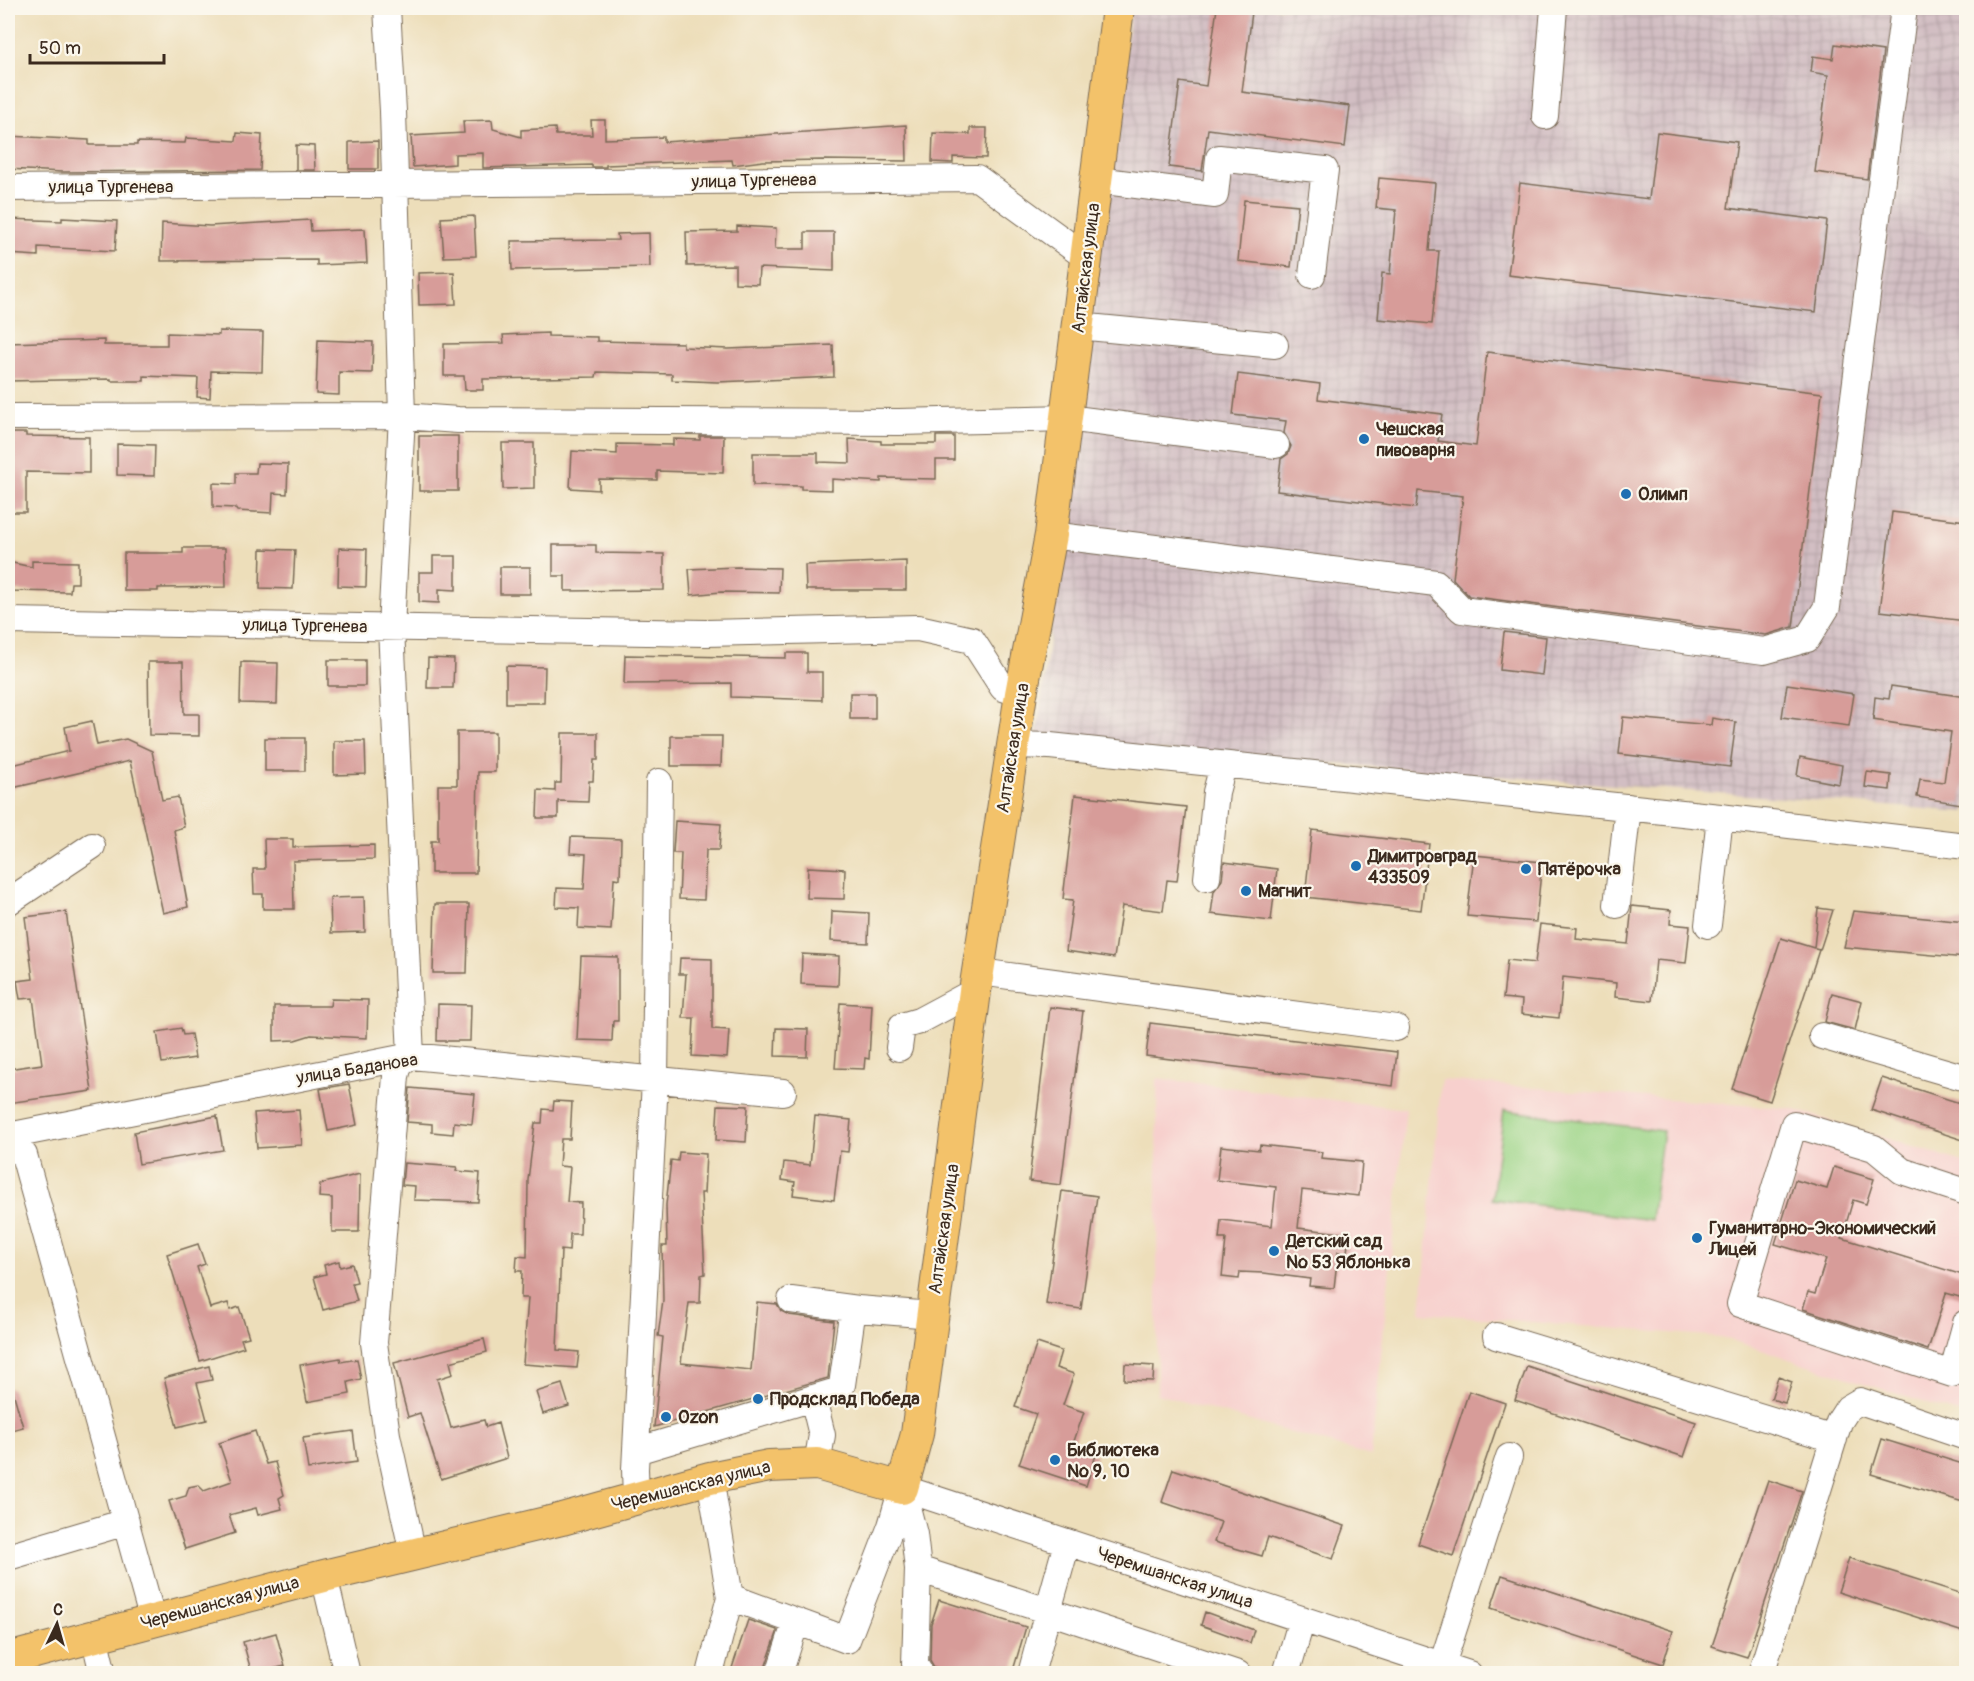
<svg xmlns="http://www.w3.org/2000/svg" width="1974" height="1681" font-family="Pangolin,sans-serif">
<defs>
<pattern id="industrial-grid" width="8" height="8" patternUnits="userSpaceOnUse" patternTransform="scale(1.5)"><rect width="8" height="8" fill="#d2bec3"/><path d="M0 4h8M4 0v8" fill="none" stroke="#b5a3a7"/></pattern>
</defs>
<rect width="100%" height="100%" fill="#fbf7ec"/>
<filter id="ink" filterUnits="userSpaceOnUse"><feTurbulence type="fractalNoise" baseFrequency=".0167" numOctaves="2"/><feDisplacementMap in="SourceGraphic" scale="12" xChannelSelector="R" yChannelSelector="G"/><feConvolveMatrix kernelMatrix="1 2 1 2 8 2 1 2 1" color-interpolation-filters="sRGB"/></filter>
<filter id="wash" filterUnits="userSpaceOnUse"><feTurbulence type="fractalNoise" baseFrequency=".008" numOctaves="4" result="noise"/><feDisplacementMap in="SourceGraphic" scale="24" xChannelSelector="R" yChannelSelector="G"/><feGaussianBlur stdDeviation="1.35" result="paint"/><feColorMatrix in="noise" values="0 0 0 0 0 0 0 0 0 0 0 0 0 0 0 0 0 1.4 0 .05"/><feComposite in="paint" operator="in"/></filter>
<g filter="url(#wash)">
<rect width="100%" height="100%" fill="#eddeba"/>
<path fill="#f7d0cd" d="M1157,1078L1406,1109L1371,1456L1157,1394Z
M1441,1080L1792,1109L1966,1163V1416L1721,1337L1421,1313Z"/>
<path fill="url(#industrial-grid)" d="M1131,8H1966V812L1036,741Z"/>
<path fill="#9cd487" stroke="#6c7f52" stroke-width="1.5" d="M1504,1110L1663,1131L1651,1220L1492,1199Z"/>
<g id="blocks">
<path fill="#d79c99" d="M1217,8L1252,12L1242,92L1350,106L1345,147L1208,129L1202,171L1169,167L1180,82L1206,86Z
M1835,44L1883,51L1867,179L1815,172L1828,75L1811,72L1813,56L1833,59Z
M492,120L493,129L521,137V130L555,128L556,135H592L591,120H605V139L664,137V142L906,125L907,161L823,160L763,161L733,165L732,160L606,165V167H592V165L483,168V153L455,154V164L413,167L411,136L464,133L463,121Z
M970,128H987L986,158L953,157V163L932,162L933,133L970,134Z
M1657,132L1737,142L1728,208L1827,221L1816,312L1508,275L1520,183L1649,199Z
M237,133L262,135L260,170L62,172L8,169V136L89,140V145H137V142L185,143L186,138L236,141Z
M378,141V169H349V142Z
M296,145L314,146L315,170H296Z
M1379,178L1435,183L1429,251H1439L1432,324L1378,319L1382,273L1390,274L1396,210L1376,208Z
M1244,200L1298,205L1291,267L1238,261Z
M474,216L476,256L444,257L441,218Z
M62,218L117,221L115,251L38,247V256L8,254V219L62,221Z
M310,220L311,231L365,229L367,263L317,265V260L161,261L162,223L210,226Z
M737,226L776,228L775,249H805V232H834V271L759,268L758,284L735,283V265L687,266L686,232L737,231Z
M649,233L650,267L512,270L511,241L618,240L617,234Z
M454,272L456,304L419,305L418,273Z
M219,331L263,332L262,372L211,371L210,398L197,397L198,378L144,376V381H111V379L8,381V343L104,340V345H167V333L219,335Z
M548,333V336L597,337V341L683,343V347L728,349L833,345L834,377L717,382L672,380V374L597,372L596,377L483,379V390H465L464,376H444V344L504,343L503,335Z
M318,340L373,342L372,373L339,372V395L316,394Z
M1487,352L1822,393L1793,627L1766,635L1469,596L1453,579L1463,496L1418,491L1416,508L1277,491L1281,459L1288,454L1291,446L1284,433L1286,421L1233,415L1238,374L1320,384L1318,399L1442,414L1438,441L1476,446Z
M8,433H26V436L89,437V473L26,472V512H10Z
M419,436H458V491H419Z
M700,436H724L723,473L657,471V480L599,479V490L570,488L572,451L617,454V444L673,445V439L700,440Z
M936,436H954V460H936V479L881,478V482L832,479V490L801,489V486L753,485V453H818V462L850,463L849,439L881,441V444H936Z
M502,443H534V488L503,489Z
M117,444L155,445L154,476L117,475Z
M257,463L288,464L287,494L273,493L272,513L237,511L235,508L213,507V483L236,484V473H256Z
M1892,512L1966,521V621L1880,611Z
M553,545H596V553L664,554V590L565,591V576H553Z
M183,548H225L226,587L158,588V591H124V553H183Z
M339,548L367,549L366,587L338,586Z
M261,549L295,550L293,589L260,588Z
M433,556H456V590L439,589V603L419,602V572H433Z
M32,561L78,562V583H71L70,592L8,591V562L32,567Z
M906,561V590H806L805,565Z
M500,567H530V594H500Z
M737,567L780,568L779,593L721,592L691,595L689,569Z
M1504,632L1546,637L1542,675L1500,670Z
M786,653H807V672H822V700L731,697V683L624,684L625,655L786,658Z
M428,658L454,659L453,688H427Z
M328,660H365V686H328Z
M148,662H183L184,714H199V736L149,735Z
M241,662L278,663L277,704L240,703Z
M506,666L545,667L544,703H506Z
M1787,684L1854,694L1849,726L1782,717Z
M1891,686L1966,697V770L1961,804L1917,797L1920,779L1944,782L1951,732L1873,720L1875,697L1889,699Z
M850,693H875V719H850Z
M1623,717L1711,725L1712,718L1736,722L1730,767L1619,754Z
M92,721L97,745L126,739L152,751L162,800L178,797L184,827L174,830L188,907L163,913L130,761L8,789V766L69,751L65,727Z
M457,732H495V772H478L476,873H431V841H438V785H457Z
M562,733H598V760H594L593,781H589L588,802L558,801V818H537L538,790L555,791V783H561Z
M671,736H722L721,766H671Z
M265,738H305V771H265Z
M334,741H365L366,774L334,775Z
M1800,757L1842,765L1839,784L1797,776Z
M1867,772L1891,775L1890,790L1865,787Z
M1075,795L1186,807L1177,881L1167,880L1163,911L1122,906L1114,958L1066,951L1073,900L1063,899Z
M675,821L721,824L719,850H706L704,900L679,899L681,853H673Z
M1312,830L1429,844L1421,910L1305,897Z
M571,837L621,839L620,879L614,878L611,930L578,928L579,908L556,907L557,888L584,889L586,854L570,853Z
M264,839H293V847L374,845V859L293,861L294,909H263V894H254L253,869H265Z
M1474,855L1542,862L1536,922L1467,916Z
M1224,862L1277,869L1271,921L1211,914L1214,891L1222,880Z
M808,867L845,869L844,899L807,898Z
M364,897L365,932L331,933L330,898Z
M435,904H469L467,973H433Z
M1632,906L1671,910L1670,924L1690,926L1686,963L1656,960L1652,1001L1615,997L1616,983L1563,977L1559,1018L1521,1014L1522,1000L1503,998L1507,960L1535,963L1540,924L1577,928L1576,939L1628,944Z
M1818,908L1833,910L1820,950L1815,949L1819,950L1770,1101L1732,1089L1781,938L1814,948Z
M832,911L869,913L868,943L831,941Z
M1853,911L1966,922V958L1844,947Z
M66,912L92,1091L8,1103V1069L42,1064L33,998L20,999L17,981L33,979L25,917Z
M802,954L839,956L838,986L801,984Z
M581,956L618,957V1021H613L612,1041L577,1040Z
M680,958L712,959V1029L729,1030L727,1058L692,1056L694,1018H683L686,974H679Z
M1832,993L1862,1001L1855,1030L1825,1022Z
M331,999L368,1000L367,1038L311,1035L295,1040L274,1041V1006H330Z
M840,1003L872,1005L869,1059L865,1058L864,1069L835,1068Z
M438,1004L471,1005L470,1041H437Z
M1050,1007L1083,1011L1061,1185L1029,1181Z
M1150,1023L1397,1052L1393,1086L1146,1056Z
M181,1028L183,1035L191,1034L195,1058L162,1063L157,1032Z
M776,1028L808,1029L807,1057L775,1056Z
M1882,1078L1966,1105V1141L1871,1110Z
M349,1084L357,1125L328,1131L320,1089Z
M410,1088L475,1094L472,1124L454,1122L453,1134L432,1132V1124L407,1122Z
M554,1101L572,1102L570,1139H561L559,1166L570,1167L567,1202L581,1203L580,1234H570L569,1251L561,1250L557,1350L579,1352L577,1368L523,1364L528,1298H521L522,1271H516L517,1256L527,1257L528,1180L535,1123H542L543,1109L553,1110Z
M718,1105L748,1106L746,1142L716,1140Z
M299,1110L302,1145L257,1148L254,1113Z
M217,1116L223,1150L139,1164L134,1132Z
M815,1116L851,1120L848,1152L840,1151L834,1200L793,1195L795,1182L782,1180L784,1162L810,1165Z
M1260,1145L1322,1152L1321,1158L1362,1162L1359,1196L1302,1190L1298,1228L1349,1234L1347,1253L1338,1252L1334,1288L1309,1286L1310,1279L1264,1273L1240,1272L1239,1279L1222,1277L1226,1239H1219L1221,1220L1272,1226L1276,1187L1217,1180L1221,1146L1259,1150Z
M679,1152L706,1154L704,1193H701L705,1274L701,1275L700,1303H689L681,1363L751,1370L757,1302L777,1304L781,1311L789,1315L834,1321L828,1378L654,1427L663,1337L658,1336L663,1301L662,1246H667L666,1205L671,1160L678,1161Z
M404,1163L457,1167L456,1171L480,1173L478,1202L414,1200L415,1186L402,1185Z
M1834,1167L1874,1179L1866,1204L1853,1200L1842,1238L1966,1276V1299L1946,1293L1928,1350L1803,1309L1808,1292L1815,1294L1826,1259L1775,1244L1795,1180L1827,1189Z
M360,1174L359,1232H332V1198L319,1197L320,1184Z
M1062,1191L1097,1196L1081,1309L1046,1304Z
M198,1244L205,1264L197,1267L210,1308L228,1303L230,1310L239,1307L249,1337L241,1339L244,1347L200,1361L167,1254Z
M339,1261L340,1267L352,1264L357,1282L352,1283L357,1301L323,1310L314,1277L326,1274L324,1265Z
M484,1339L487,1352L450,1362L453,1374L437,1379L451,1428L484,1420L486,1427L498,1423L507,1458L441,1479L420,1413L408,1417L394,1363Z
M1037,1343L1061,1351L1056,1368L1074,1374L1063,1405L1084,1412L1072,1447L1096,1455L1086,1486L1019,1464L1036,1414L1015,1407Z
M340,1358L341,1362L357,1359L361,1379L348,1382L350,1394L307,1402L300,1365Z
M1125,1364L1154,1366L1153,1381L1124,1380Z
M209,1366L212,1380L197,1383L207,1420L177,1427L164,1378Z
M1527,1366L1696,1422L1684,1457L1515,1400Z
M1778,1377L1792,1382L1785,1403L1771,1399Z
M562,1384L569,1406L543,1414L536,1392Z
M8,1388H12L23,1427L8,1431Z
M1469,1391L1505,1403L1453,1556L1418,1544Z
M255,1431L266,1464L275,1462L284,1495L279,1498L282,1509L258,1515L256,1508L229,1515L235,1533L185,1549L169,1501L186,1496L189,1487L198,1485L204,1491L232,1481L219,1443Z
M353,1431L357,1462L308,1469L303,1438Z
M1882,1439L1966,1465V1503L1871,1474Z
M1173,1469L1345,1526L1333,1559L1268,1537L1262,1556L1214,1542L1221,1522L1162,1502Z
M1768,1480L1802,1491L1747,1657L1712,1646Z
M1849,1558L1966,1595V1633L1838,1592Z
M1502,1575L1673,1631L1663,1664L1491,1608Z
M939,1600L1026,1627L1012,1674H956L934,1667L930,1660L931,1624Z
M1205,1612L1254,1630L1250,1643L1201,1625Z
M748,1620L777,1630V1633L763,1674H730Z
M276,1633L285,1666L252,1674L243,1642Z"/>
</g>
</g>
<g filter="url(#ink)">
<use href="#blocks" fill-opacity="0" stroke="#796955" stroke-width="1.5"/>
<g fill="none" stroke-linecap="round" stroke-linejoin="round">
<defs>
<path id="minor" d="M387,8L393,111L402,416L391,628L411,1056L399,1065L396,1076L374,1343L387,1435L413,1554
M1545,116L1554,8
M1097,180L1215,195L1219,158L1325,170L1312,275
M8,188L977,178L1087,258
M1078,326L1275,345
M8,417L402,416L458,420L899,422L1067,418L1276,445
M1051,535L1436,583L1462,610L1764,651L1807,639L1827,607L1904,8
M8,621L706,633L918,628L972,640L1003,688L1021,694
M1013,745L1050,746L1720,817L1966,846
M1207,878L1216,792L1223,766
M8,902L92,846
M1617,905L1628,807
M1708,925L1720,817
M980,972L1396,1028
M1822,1036L1966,1078
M899,1048L902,1026L919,1021L975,991
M8,1136L411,1056L783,1092
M8,1146L24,1155L153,1621
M1966,1192L1902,1171L1874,1148L1794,1124L1740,1304L1952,1374L1966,1323
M791,1300L858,1309
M1496,1336L1834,1439
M813,1398L822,1435L817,1464
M636,1451L837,1391L842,1385L852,1315L858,1309L932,1315
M710,1478L730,1597L847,1640L891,1526L902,1488
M902,1488L1469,1674
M902,1488L914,1534L918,1569L1048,1611L1031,1674
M636,1499L635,1469L655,1080L659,782
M1067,1543L1048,1611L1238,1674
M8,1557L126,1522
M918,1569L915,1664L921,1674
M324,1576L347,1674
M94,1636L103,1674
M1442,1665L1509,1457
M710,1674L730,1597
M779,1674L796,1621
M1286,1674L1302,1619
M1761,1674L1839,1422L1848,1408L1860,1401L1966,1437"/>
<path id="major" d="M8,1659L324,1576L562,1519L710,1478L769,1466L817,1464L902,1488L917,1434L975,991L1021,694L1051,535L1118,8"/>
</defs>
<use href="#minor" stroke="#796955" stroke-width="28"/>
<use href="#major" stroke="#796955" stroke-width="34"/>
<use href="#minor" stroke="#fff" stroke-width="26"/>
<use href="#major" stroke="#f3c26a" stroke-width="32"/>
</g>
</g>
<g fill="#1f6fb2" stroke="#fbf7ec" stroke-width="2">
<circle cx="1364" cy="439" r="6"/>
<circle cx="1626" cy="494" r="6"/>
<circle cx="1356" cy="866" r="6"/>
<circle cx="1526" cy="869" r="6"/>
<circle cx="1246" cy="891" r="6"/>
<circle cx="1697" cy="1238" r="6"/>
<circle cx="1274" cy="1251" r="6"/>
<circle cx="758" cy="1399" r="6"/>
<circle cx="666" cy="1417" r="6"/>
<circle cx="1055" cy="1460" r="6"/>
</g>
<g text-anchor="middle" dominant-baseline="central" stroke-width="4.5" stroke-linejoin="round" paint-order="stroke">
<g font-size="18" fill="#3b2a1e" stroke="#fbf7ec">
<text transform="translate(754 181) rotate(-1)">улица Тургенева</text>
<text x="111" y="187">улица Тургенева</text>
<text transform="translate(1086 268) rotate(-83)">Алтайская улица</text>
<text transform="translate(305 626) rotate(1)">улица Тургенева</text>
<text transform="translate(1013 748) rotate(-81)">Алтайская улица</text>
<text transform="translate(357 1069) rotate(-9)">улица Баданова</text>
<text transform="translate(944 1229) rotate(-82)">Алтайская улица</text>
<text transform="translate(691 1486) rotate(-14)">Черемшанская улица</text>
<text transform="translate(1175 1578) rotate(18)">Черемшанская улица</text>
<text transform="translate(220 1603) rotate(-15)">Черемшанская улица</text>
</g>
<g font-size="18" font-weight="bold" fill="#3b2a1e" stroke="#fbf7ec" text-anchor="start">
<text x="1376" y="429">Чешская<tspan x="1376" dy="21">пивоварня</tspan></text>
<text x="1638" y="494">Олимп</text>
<text x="1368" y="856">Димитровград<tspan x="1368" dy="21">433509</tspan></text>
<text x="1538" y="869">Пятёрочка</text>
<text x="1258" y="891">Магнит</text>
<text x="1709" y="1228">Гуманитарно-Экономический<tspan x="1709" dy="21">Лицей</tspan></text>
<text x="1286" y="1241">Детский сад<tspan x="1286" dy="21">№ 53 Яблонька</tspan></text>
<text x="770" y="1399">Продсклад Победа</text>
<text x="678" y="1417">Ozon</text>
<text x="1067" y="1450">Библиотека<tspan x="1067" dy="21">№ 9, 10</tspan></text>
</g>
</g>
<rect width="1974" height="1681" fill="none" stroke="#fbf7ec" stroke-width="30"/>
<g transform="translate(57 1624) rotate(5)" stroke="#fbf7ec" stroke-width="4.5" paint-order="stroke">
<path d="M0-4.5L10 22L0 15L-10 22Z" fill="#3b2a1e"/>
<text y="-9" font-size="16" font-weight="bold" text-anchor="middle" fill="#3b2a1e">С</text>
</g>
<path d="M30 54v9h134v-9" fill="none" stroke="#3b2a1e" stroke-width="3"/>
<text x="39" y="54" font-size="18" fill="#3b2a1e" stroke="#fbf7ec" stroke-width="4.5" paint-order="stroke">50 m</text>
</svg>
